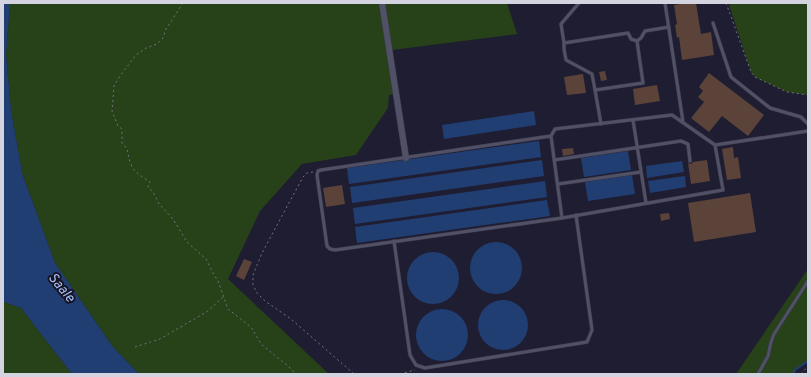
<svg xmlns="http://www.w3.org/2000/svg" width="811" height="377" font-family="Overpass,sans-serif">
<rect width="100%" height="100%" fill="#1f1d31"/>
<path fill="#274119" d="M10,3H507L517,34L392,50L395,94L389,95L388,108L356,155L302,164L260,211L228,279L329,374H139L113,347L55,263L22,173L11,110L6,55Z
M733,3H808V95L787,92L755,77L751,72L729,5Z
M808,269V361L795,370L793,374H736Z
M3,300L4,302L21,308L72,374H3Z"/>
<path fill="#213e73" d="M3,3H10L6,55L11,110L22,173L55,263L113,347L139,374H72L21,308L4,302L3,300Z
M534,111L536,125L444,139L442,125Z
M539,141L541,157L349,184L347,168Z
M628,151L631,170L584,177L581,158Z
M542,160L544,176L352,203L350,187Z
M682,161L684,172L647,178L646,166Z
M632,175L635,194L588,201L585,182Z
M685,176L686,187L650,193L648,181Z
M545,181L547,197L355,224L353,208Z
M547,200L550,216L357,243L355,227Z
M470 268a26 26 0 1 1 52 0a26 26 0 1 1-52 0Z
M407 278a26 26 0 1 1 52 0a26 26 0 1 1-52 0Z
M478 325a25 25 0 1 1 50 0a25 25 0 1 1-50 0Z
M416 335a26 26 0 1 1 52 0a26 26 0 1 1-52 0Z"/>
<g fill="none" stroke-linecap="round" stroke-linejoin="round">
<path stroke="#213e73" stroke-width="2" d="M793,374L795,370L808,361"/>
</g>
<path fill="#5b433a" d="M687,3H696L701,34L711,32L714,55L682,60L679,37L677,38L675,25L677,24L674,5Z
M605,71L607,80L601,81L599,72Z
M709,73L764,115L748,136L722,116L709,132L691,118L704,102L698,97L703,91L699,87Z
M583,74L586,93L567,95L564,77Z
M657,85L660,101L635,105L633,89Z
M733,147L734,158L738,157L741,178L727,180L722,149Z
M573,148L574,154L563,156L562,149Z
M707,160L710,181L691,184L688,163L691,164L693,162Z
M342,185L345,204L326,207L323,188Z
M750,193L756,232L694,242L688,203Z
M669,213L670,219L661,221L660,214Z
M244,259L252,262L244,280L236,276Z"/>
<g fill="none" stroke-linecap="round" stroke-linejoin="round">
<defs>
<path id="lane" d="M579,3L561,24L564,43L628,33L631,39L637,41L641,38L645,31L669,27
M665,3L683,122
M713,23L731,77L770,108L801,117L808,124
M564,43V49L566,60L592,74L595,90
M633,120L646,203
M601,124L595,90L643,83L637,41
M551,136L321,170L318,171L317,175L327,246L330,249L335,250L562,218L723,190L715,145
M554,160L681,141L688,144L690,161
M558,184L641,172
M562,218L551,136L555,129L672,115L715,145L808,131
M394,241L410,355L416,365L425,368L587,342L592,330L576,215
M758,374L768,356L771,342L774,334L808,281"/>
<path id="street" d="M382,3L406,158"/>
</defs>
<use href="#lane" stroke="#3a3848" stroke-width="4"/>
<use href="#street" stroke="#3a3848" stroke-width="7"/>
<path stroke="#737282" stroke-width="1" stroke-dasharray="2 3" stroke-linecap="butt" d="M183,3L166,29L163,38L157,44L146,48L136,55L120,76L114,86L112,111L118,126L122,129V143C131,151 126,155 131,164C134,173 143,177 150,182L148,187L153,192L159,204L173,219L187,242L206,259L213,273L218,281L228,309L251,327L261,344L288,366L296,374
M726,3L751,72L755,77L787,92L808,95
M313,172L307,173L303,177L262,253L253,275V285L257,293L265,301L291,319L354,374
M135,347L160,339L208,311L223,297
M400,374L415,370
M801,374L808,366"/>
<use href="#lane" stroke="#505066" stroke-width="3"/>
<use href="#street" stroke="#505066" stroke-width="6"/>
</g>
<g text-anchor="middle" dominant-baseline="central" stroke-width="4" stroke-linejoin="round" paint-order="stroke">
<g font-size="14" font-style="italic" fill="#a5c1f3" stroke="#161426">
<text transform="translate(61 288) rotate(50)">Saale</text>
</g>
</g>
<rect width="811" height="377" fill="none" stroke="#d4d4e1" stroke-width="8"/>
</svg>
